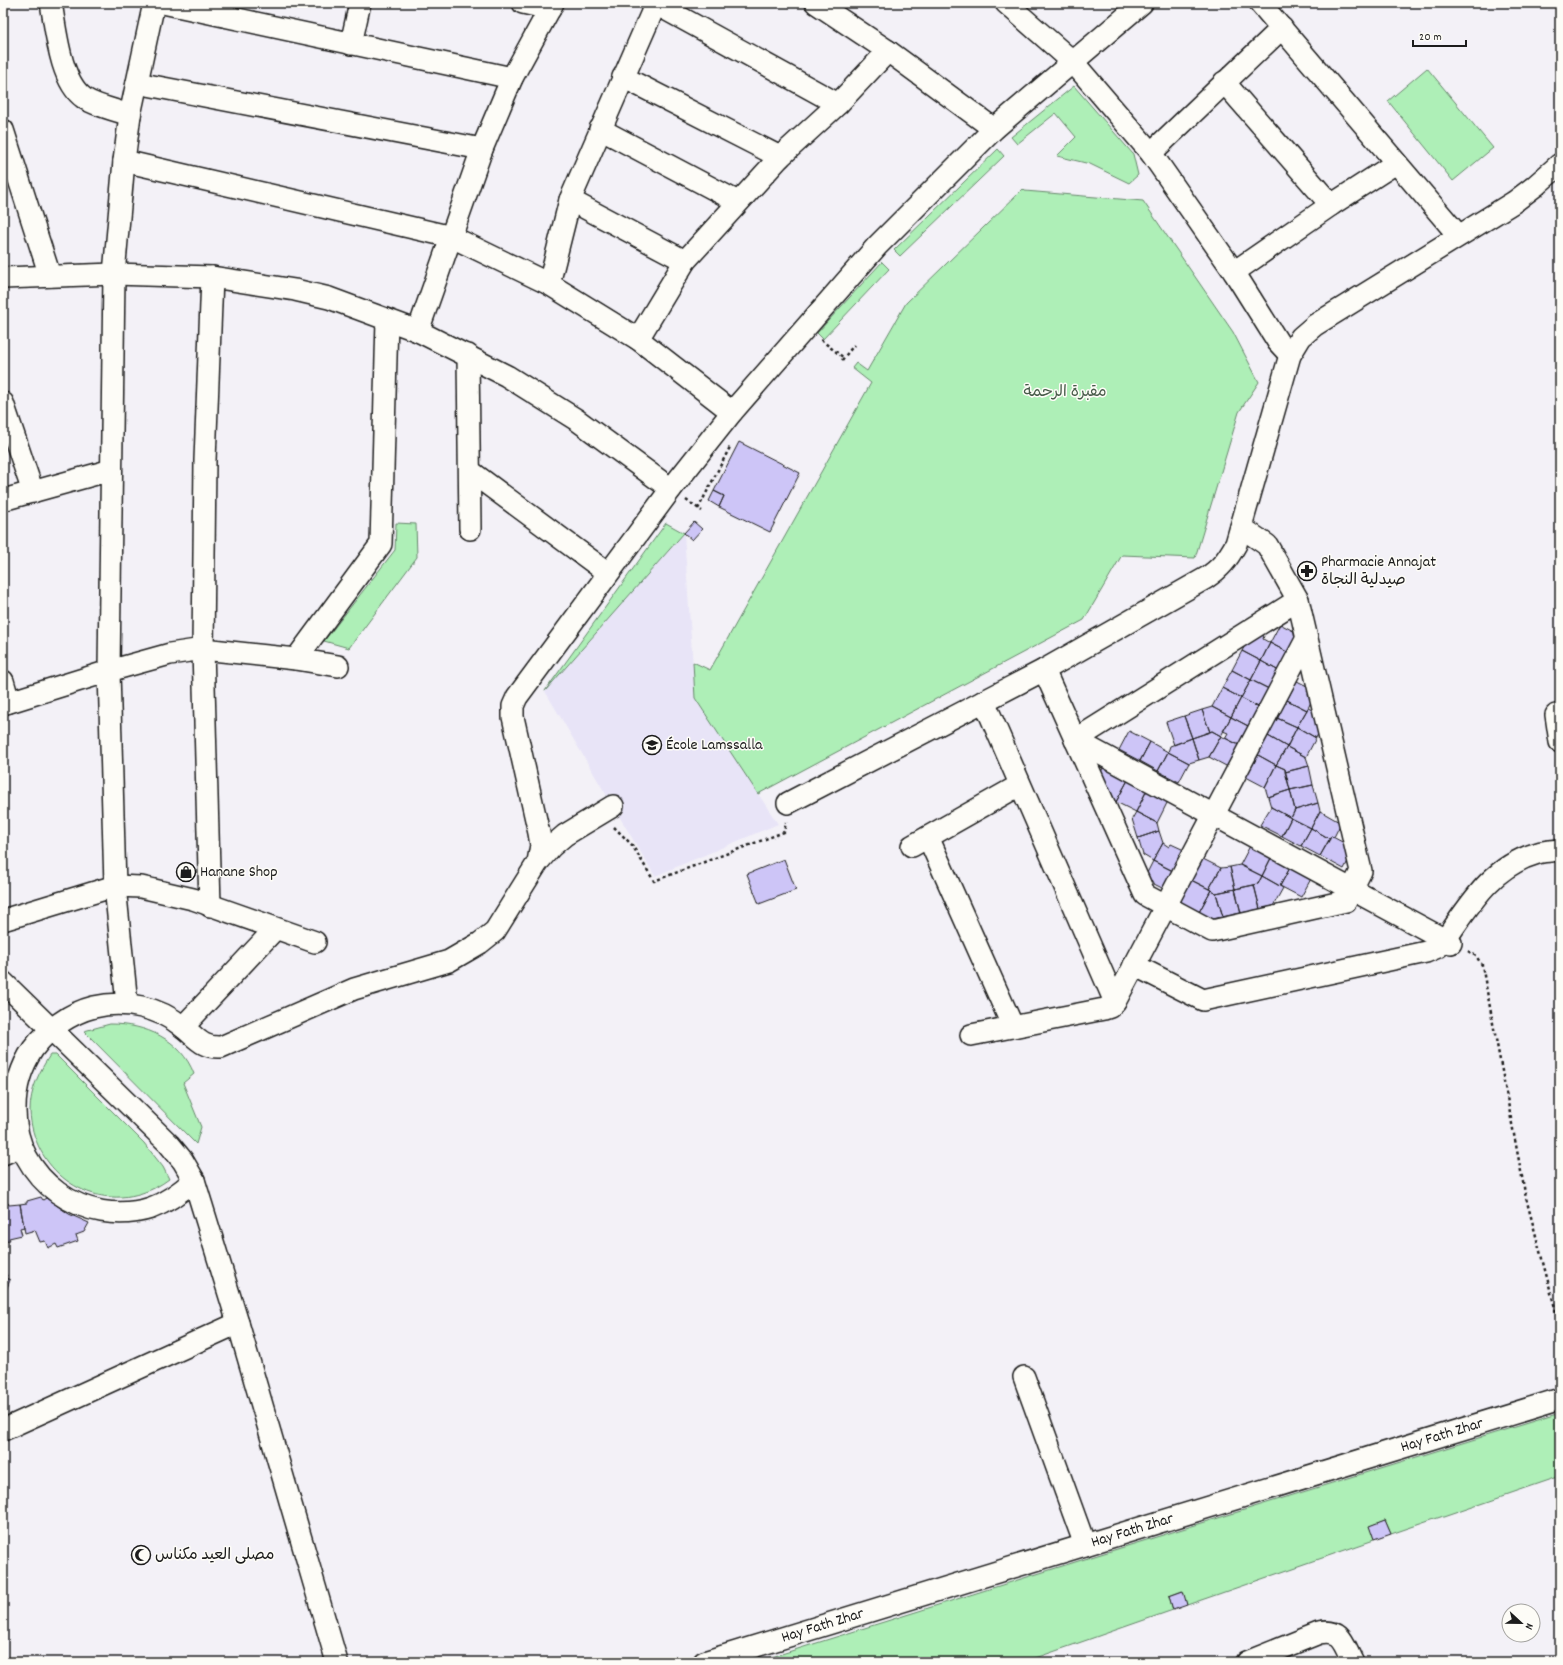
<svg xmlns="http://www.w3.org/2000/svg" width="1563" height="1665" font-family="Dekko,'Playpen Sans Arabic',sans-serif">
<rect width="100%" height="100%" fill="#f3f1f7"/>
<filter id="ink" filterUnits="userSpaceOnUse"><feTurbulence type="fractalNoise" baseFrequency=".025" numOctaves="2"/><feDisplacementMap in="SourceGraphic" scale="8" xChannelSelector="R" yChannelSelector="G"/><feConvolveMatrix kernelMatrix="1 2 1 2 8 2 1 2 1" color-interpolation-filters="sRGB"/></filter>
<g filter="url(#ink)">
<path fill="#e8e4f7" d="M684,533L695,698L778,824L655,876L619,816L624,813L611,793L607,796L545,691Z"/>
<path fill="#aeefb7" stroke="#65866a" d="M1427,68L1493,148L1453,181L1388,101Z
M1074,86L1133,154L1138,175L1129,183L1090,164L1057,156L1076,137L1056,113L1017,144L1011,137Z
M998,149L1004,156L900,256L894,250Z
M1023,189L1025,191L1143,201L1233,332L1259,382L1239,412L1195,558L1122,555L1084,620L758,794L695,698L693,662L710,670L871,383L852,368L856,363L867,371L906,303Z
M882,262L889,269L823,339L817,333Z
M396,523L416,524L417,557L349,648L324,641L395,550Z
M666,523L684,533L545,691Z
M110,1024C145,1024 181,1039 194,1074L183,1083L201,1127L196,1144L84,1031Z
M50,1055H56L144,1143L163,1167L169,1179C161,1185 152,1190 142,1193C87,1211 32,1168 30,1111C30,1090 39,1072 50,1055Z
M1560,1413V1476L1391,1534L1385,1520L1370,1526L1374,1540L1187,1605L1182,1591L1169,1596L1173,1610L1024,1662H756L1088,1558Z"/>
<path fill="#cdc5f7" stroke="#1c1c1c" d="M739,442L800,473L770,532L719,507L724,496L714,491Z
M714,491L724,496L719,507L709,501Z
M694,522L702,529L692,540L684,533Z
M1280,624L1299,634L1289,653L1270,643Z
M1258,633L1264,636L1263,639L1270,643L1261,661L1242,651L1250,636Z
M1270,643L1289,653L1279,671L1261,661Z
M1242,651L1261,661L1251,680L1232,670Z
M1261,661L1279,671L1269,689L1251,680Z
M1232,670L1251,680L1241,698L1222,688Z
M1251,680L1269,689L1260,708L1241,698Z
M1297,681L1311,688L1313,698L1307,710L1287,700Z
M1222,688L1241,698L1231,717L1212,707Z
M1241,698L1260,708L1250,727L1231,717Z
M1287,700L1307,710L1297,727L1277,718Z
M1212,707L1231,717L1221,736L1212,731L1210,732L1202,710Z
M1308,708L1316,712L1320,730L1316,738L1297,727Z
M1202,710L1210,732L1192,738L1184,716Z
M1184,716L1192,738L1174,745L1166,722Z
M1231,717L1250,727L1239,745L1225,738L1228,733L1223,731Z
M1277,718L1297,727L1287,747L1268,736Z
M1297,727L1316,738L1306,757L1287,747Z
M1129,731L1150,742L1140,761L1119,750Z
M1212,731L1221,736L1209,757L1199,760L1192,738Z
M1221,736L1239,745L1228,767L1209,757Z
M1268,736L1287,747L1276,765L1258,755Z
M1192,738L1199,760L1189,763L1168,752L1170,746Z
M1150,742L1168,752L1158,771L1140,761Z
M1287,747L1306,757L1309,766L1285,772V769L1276,765Z
M1168,752L1189,763L1179,782L1158,771Z
M1258,755L1276,765L1265,787L1246,777Z
M1276,765L1285,769L1290,790L1268,797L1265,787Z
M1104,766L1128,780L1116,802L1111,799L1100,774Z
M1309,766L1313,785L1290,790L1285,772Z
M1128,780L1147,790L1136,812L1116,802Z
M1313,785L1318,803L1295,810L1290,790Z
M1147,790L1168,801L1157,823L1136,812Z
M1290,790L1295,810L1291,818L1271,807L1268,797Z
M1318,803L1320,811L1311,828L1291,818L1295,810Z
M1271,807L1291,818L1282,836L1260,825Z
M1320,811L1341,823L1334,837L1331,836L1330,839L1311,828Z
M1136,812L1157,823L1159,831L1138,838L1132,819Z
M1291,818L1311,828L1301,846L1282,836Z
M1311,828L1330,839L1320,856L1301,846Z
M1159,831L1163,843L1153,861L1143,855L1138,838Z
M1331,836L1346,844L1349,859L1344,869L1320,856Z
M1163,843L1169,847L1171,844L1184,850L1173,871L1153,861Z
M1251,844L1272,856L1262,876L1240,865Z
M1272,856L1291,866L1280,886L1262,876Z
M784,859L796,890L759,904L747,874Z
M1203,859L1221,868L1209,889L1191,880Z
M1153,861L1173,871L1164,889L1144,879Z
M1240,865L1262,876L1258,884L1235,889L1230,867Z
M1291,866L1312,877L1301,897L1280,886Z
M1230,867L1235,889L1216,893L1209,889L1221,868Z
M1262,876L1283,888L1273,906L1260,909L1254,885L1258,884Z
M1191,880L1211,890L1198,914L1178,903Z
M1254,885L1260,909L1241,913L1235,889Z
M1235,889L1241,913L1223,917L1216,893Z
M1211,890L1216,893L1223,917L1209,920L1198,914Z
M41,1197L43,1200L46,1198L69,1214L89,1223L84,1232L76,1235L78,1241L58,1248L56,1244L48,1248L45,1241L40,1242L35,1230L25,1233L20,1204L27,1203V1201Z
M8,1203L9,1205L20,1204L24,1227L20,1228L22,1235L9,1238L10,1240L3,1241V1204Z
M3,1274L7,1275L6,1278L10,1280L3,1298Z
M3,1378L9,1389L4,1391L6,1397L3,1398Z
M1385,1520L1391,1534L1374,1540L1369,1526Z
M1183,1591L1187,1605L1173,1610L1169,1596Z"/>
<g fill="none" stroke-linecap="round" stroke-linejoin="round">
<defs>
<g id="minor">
<path d="M51,3C56,30 60,81 84,98C93,105 118,111 130,115"/>
<path d="M163,3L512,78"/>
<path d="M523,3L550,9"/>
<path d="M816,3L888,51L994,129"/>
<path d="M1006,3L1073,62L1151,153L1234,272L1278,342L1290,355"/>
<path d="M1260,3L1458,235"/>
<path d="M656,4L838,104"/>
<path d="M351,44L360,3"/>
<path d="M623,77L780,157"/>
<path d="M1224,82L1331,205"/>
<path d="M137,83L482,149"/>
<path d="M600,129L738,202"/>
<path d="M3,130L50,276"/>
<path d="M1151,153L1282,28"/>
<path d="M124,161L452,237L549,284L638,339L732,412"/>
<path d="M570,200L685,261"/>
<path d="M1234,272L1331,205L1396,163"/>
<path d="M3,278L114,274L212,277L295,290L329,298L418,331L507,376L577,420L671,489"/>
<path d="M549,284L570,200L656,3"/>
<path d="M418,331L482,149L512,78L553,3"/>
<path d="M638,339L685,261L780,157L838,104L888,51"/>
<path d="M468,355L470,529"/>
<path d="M3,403L33,492"/>
<path d="M470,471L608,573"/>
<path d="M3,500L111,470"/>
<path d="M1298,600L1075,740L1451,943"/>
<path d="M296,659L381,544L387,320"/>
<path d="M1044,670L1145,895L1212,931L1346,901L1361,871L1298,600L1267,545L1241,527"/>
<path d="M3,681L9,702"/>
<path d="M984,701L1115,1002"/>
<path d="M3,704L109,671L170,654L203,649L296,659L338,666"/>
<path d="M1556,715L1560,742"/>
<path d="M788,803L1044,670L1206,578C1221,568 1227,560 1236,544L1290,355L1301,337L1315,325L1514,202L1535,186L1560,164"/>
<path d="M928,837L1013,1027"/>
<path d="M912,846L1020,785"/>
<path d="M538,862L541,845L539,833L513,717V706L517,697L671,489L732,412L877,246L994,129L1142,3"/>
<path d="M210,906L203,649L205,460L212,277"/>
<path d="M3,920L115,886L141,887L193,899L315,942"/>
<path d="M1134,965L1203,1000L1426,952L1438,947L1445,940C1471,903 1492,866 1538,853C1545,851 1553,851 1560,850"/>
<path d="M3,982L169,1144L183,1161L194,1180L238,1323L337,1662"/>
<path d="M127,1004L115,886L109,671L114,274L124,161L130,115L154,3"/>
<path d="M183,1027L275,929"/>
<path d="M971,1035L1104,1009L1110,1007L1115,1002L1307,638"/>
<path d="M3,1154L21,1146"/>
<path d="M194,1180C182,1191 168,1202 151,1208C85,1229 14,1179 15,1109C15,1088 21,1067 33,1049C48,1029 70,1013 94,1007C125,1000 159,1007 183,1027C197,1038 202,1048 221,1047L354,989L449,961L480,943L495,931L538,862L551,847L565,835L613,806"/>
<path d="M1024,1377L1085,1545"/>
<path d="M3,1430L238,1323"/>
<path id="s1" d="M704,1662L1560,1399"/>
<path d="M1247,1662L1319,1633C1342,1628 1344,1645 1353,1662"/>
</g>
</defs>
<use href="#minor" stroke="#1c1c1c" stroke-width="24"/>
<path stroke="#1c1c1c" stroke-width="2.5" stroke-dasharray="3 3" stroke-linecap="butt" d="M821,340L844,358
M842,360L854,345
M686,500L702,511
M698,509L730,447
M614,827L632,845L654,881L784,832L786,822
M1468,951L1476,956L1482,965L1526,1198L1560,1327"/>
<use href="#minor" stroke="#fdfcf7" stroke-width="21"/>
</g>
</g>
<defs>
<symbol id="pharmacy-ring" viewBox="-11 -11 22 22"><circle r="9.5" fill="#fdfcf7" stroke="#1c1c1c" stroke-width="1.5"/><path d="M-2-6h4v4h4v4h-4v4h-4v-4h-4v-4h4Z" fill="#1c1c1c"/></symbol>
<symbol id="school-ring" viewBox="-11 -11 22 22"><circle r="9.5" fill="#fdfcf7" stroke="#1c1c1c" stroke-width="1.5"/><path d="M0-5L7-2L0 1L-7-2ZM-4 1L0 2.5L4 1V4Q0 6-4 4Z" fill="#1c1c1c"/></symbol>
<symbol id="shop-ring" viewBox="-11 -11 22 22"><circle r="9.5" fill="#fdfcf7" stroke="#1c1c1c" stroke-width="1.5"/><path d="M-5-2.5h2.3a2.7 3.5 0 0 1 5.4 0H5L5.5 6h-11ZM-1.5-2.5h3a1.5 2.3 0 0 0-3 0Z" fill="#1c1c1c"/></symbol>
<symbol id="mosque-ring" viewBox="-11 -11 22 22"><circle r="9.5" fill="#fdfcf7" stroke="#1c1c1c" stroke-width="1.5"/><path d="M3.5-4.9A6 6 0 1 0 3.5 4.9A5 5 0 1 1 3.5-4.9Z" fill="#1c1c1c"/></symbol>
</defs>
<g fill-rule="evenodd">
<use href="#pharmacy-ring" x="1296" y="560" width="22" height="22"/>
<use href="#school-ring" x="641" y="734" width="22" height="22"/>
<use href="#shop-ring" x="175" y="861" width="22" height="22"/>
<use href="#mosque-ring" x="130" y="1544" width="22" height="22"/>
</g>
<g text-anchor="middle" dominant-baseline="central" stroke-width="3" stroke-linejoin="round" paint-order="stroke">
<g font-size="16" fill="#485b4a" stroke="#fdfcf7">
<text x="1065" y="392">مقبرة الرحمة</text>
</g>
<g font-size="16" fill="#1c1c1c" stroke="#fdfcf7" text-anchor="start">
<text x="1321" y="562">Pharmacie Annajat<tspan x="1321" dy="18">صيدلية النجاة</tspan></text>
<text x="666" y="745">École Lamssalla</text>
<text x="200" y="872">Hanane Shop</text>
<text x="155" y="1555">مصلى العيد مكناس</text>
</g>
<g font-size="16" fill="#1c1c1c" stroke="#fdfcf7">
<text stroke="none"><textPath href="#s1" startOffset="772">Hay Fath Zhar</textPath></text>
<text stroke="none"><textPath href="#s1" startOffset="448">Hay Fath Zhar</textPath></text>
<text stroke="none"><textPath href="#s1" startOffset="124">Hay Fath Zhar</textPath></text>
</g>
</g>
<rect width="1563" height="1665" fill="none" stroke="#fdfcf7" stroke-width="16"/>
<rect x="8" y="8" width="1547" height="1649" fill="none" stroke="#1c1c1c" stroke-width="1.5" filter="url(#ink)"/>
<g transform="translate(1521 1623) rotate(112)"><circle r="19" fill="#fdfcf7" stroke="#a3a29f"/>
<path d="M0-3L7 15L0 10L-7 15Z" fill="#1c1c1c"/>
<text y="-6" font-size="11" font-weight="bold" text-anchor="middle" fill="#1c1c1c">N</text>
</g>
<path d="M1413 40v6h53v-6" fill="none" stroke="#1c1c1c" stroke-width="2"/>
<text x="1419" y="40" font-size="12" fill="#1c1c1c" stroke="#fdfcf7" stroke-width="3" paint-order="stroke">20 m</text>
</svg>
